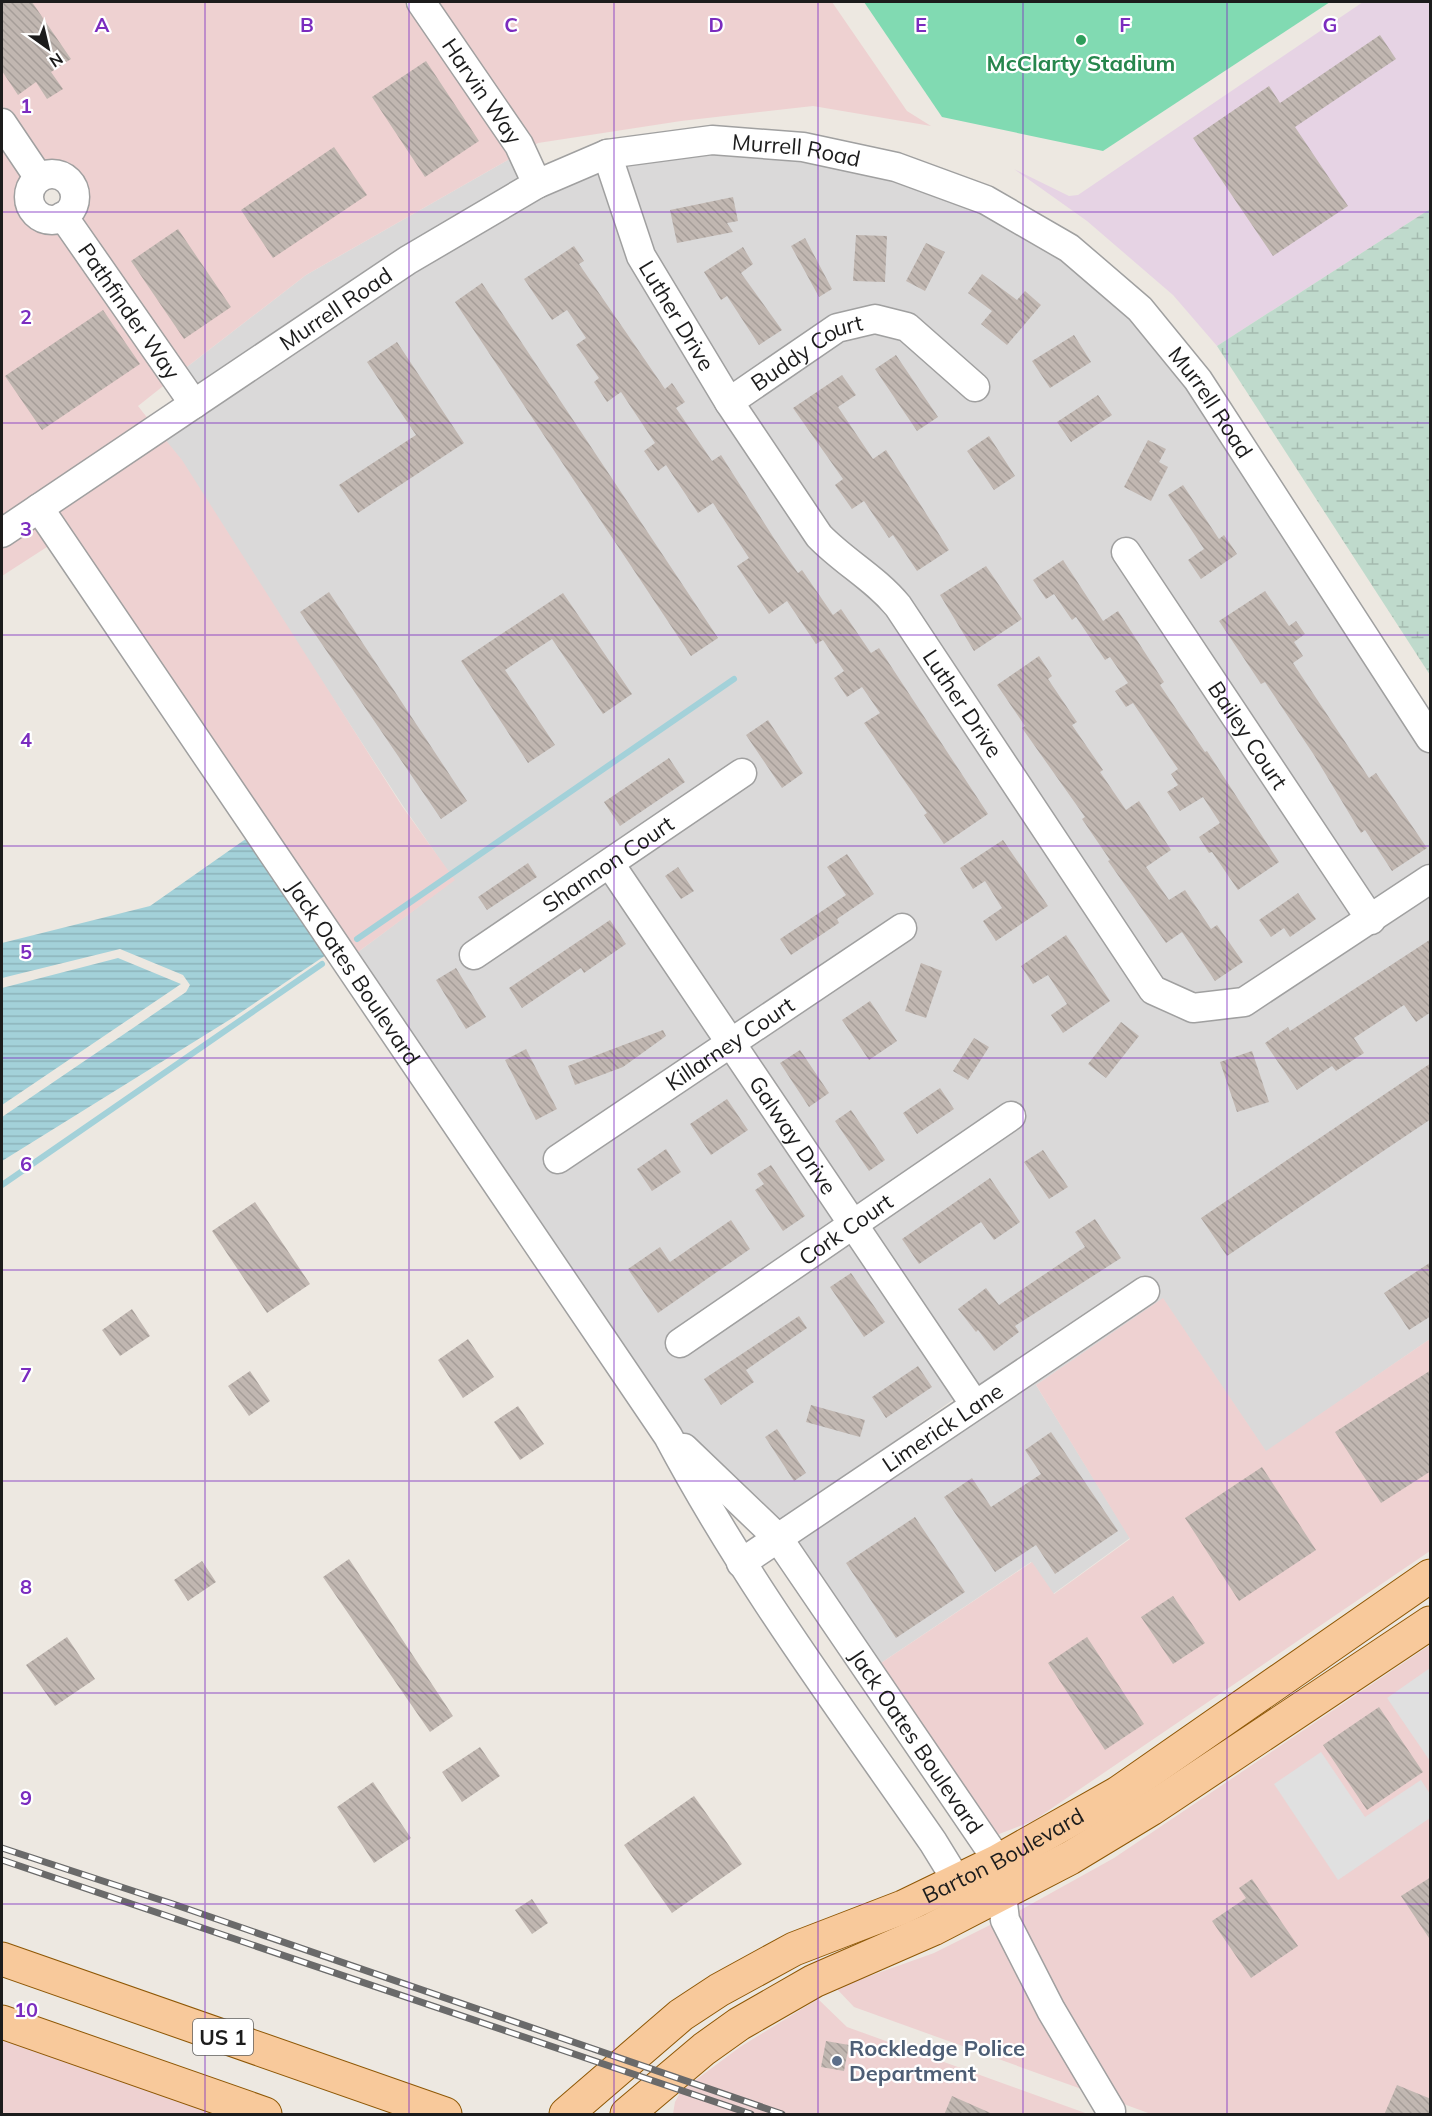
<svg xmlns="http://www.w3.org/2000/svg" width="1432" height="2116" font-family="Mulish,sans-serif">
<defs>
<pattern id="wetland-marsh" width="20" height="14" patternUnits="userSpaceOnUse" patternTransform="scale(1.5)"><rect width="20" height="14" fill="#bfdacc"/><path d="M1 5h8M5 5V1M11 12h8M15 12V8" fill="none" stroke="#a4baaf"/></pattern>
<pattern id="water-rules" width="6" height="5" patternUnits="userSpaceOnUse" patternTransform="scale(1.5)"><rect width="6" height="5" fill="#a3d1d9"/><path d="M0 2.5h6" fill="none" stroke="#8cb3ba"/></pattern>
<pattern id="building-back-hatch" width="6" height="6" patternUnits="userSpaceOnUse" patternTransform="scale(1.5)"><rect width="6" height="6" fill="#c1b7b1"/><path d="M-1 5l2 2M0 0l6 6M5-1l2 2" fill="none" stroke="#a59d98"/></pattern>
</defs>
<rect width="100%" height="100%" fill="#ede8e1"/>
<path fill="#dad9d9" d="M714,151L803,158L894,177L983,211L1064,257L1132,316L1190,386L1430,756V865L1373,905L1128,537L1111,548L1356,916L1240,992L1193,997L1160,981L841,544L744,406L842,338L876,331L903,337L977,403L990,387L914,318L876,309L731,386L651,252L621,164Z
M513,157L523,179L196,389L183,370L306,275Z
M601,169L632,261L1189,1018L1430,893V1339L1266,1452L1163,1299L1036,1385L1130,1538L1053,1594L1031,1562L878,1665L794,1541L1159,1294L1146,1276L977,1390L870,1228L1026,1120L1013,1101L857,1209L747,1046L916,932L904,913L734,1027L625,868L756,777L743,758L460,951L473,970L608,879L717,1039L544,1155L556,1174L730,1058L840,1221L665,1339L678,1358L853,1240L957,1397L778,1524L676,1429L354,955L454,880L403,806L164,438L414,269L542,194Z"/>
<path fill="#eed1d1" d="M2,2H409L513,157L306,275L183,370L78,219L85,199L79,178L61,165L42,164L2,105Z
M433,2H832L907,111L931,126L813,106L681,121L538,143L531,147Z
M2,141L25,176L18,195L26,218L38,228L60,230L167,383L138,406L149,420L2,519Z
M164,438L182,460L402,806L455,880L354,955L54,512Z
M38,523L50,545L2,576V547Z
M1163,1298L1266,1451L1430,1339V1551L1033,1821L994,1836L878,1665L1032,1562L1054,1594L1130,1539L1036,1385Z
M1430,1645V2114H1151L1118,2102L1060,2005L1015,1913L1114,1858Z
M996,1922L1087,2091L854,2007L836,1988L934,1953Z
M818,1999L847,2027L1088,2114H673L675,2102L681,2091L740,2047Z
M2,2033L233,2114H2Z"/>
<path fill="#e6d3e4" d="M1363,2H1430V209L1217,346L1173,295L1087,221L1014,169L1069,196L1078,195Z"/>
<path fill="url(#wetland-marsh)" d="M1430,209V675L1217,346Z"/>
<path fill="#81dab2" d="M864,2H1330L1103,151L942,117Z"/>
<path fill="#e0e0e0" d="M1430,1668V1761L1387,1698Z
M1321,1752L1365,1817L1421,1780L1430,1794V1818L1338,1880L1274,1784Z"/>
<path fill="url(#water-rules)" d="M250,836L329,953L234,1017L2,1161V1117L186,992L190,985L183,975L120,949L2,978V943L150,906Z
M118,958L181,984L2,1105V988Z"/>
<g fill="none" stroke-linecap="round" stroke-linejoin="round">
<path stroke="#a3d1d9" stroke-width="6" d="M357,939L734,679
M2,1185L322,964"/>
</g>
<path fill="url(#building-back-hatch)" d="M2,2H32L71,59L51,72L63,89L47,99L36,82L18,95L2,71Z
M1380,35L1396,59L1295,127L1348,206L1273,256L1193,138L1269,86L1280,103Z
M426,61L479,141L425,177L372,97Z
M334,147L367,195L273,258L241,210Z
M733,197L738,221L727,223L733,232L677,243L670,210Z
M178,229L231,307L184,339L131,261Z
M856,235L887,236L885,282L853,281Z
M805,238L832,289L819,297L791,246Z
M926,243L945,252L925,291L906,281Z
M574,246L584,261L579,264L665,389L672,383L685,402L676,408L712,461L721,455L775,540L798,573L802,570L833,615L841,609L871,653L879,648L988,814L944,844L924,815L927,813L864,723L880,713L862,687L847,697L834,678L844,671L823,640L816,644L787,601L769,614L737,566L749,558L713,503L698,513L666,465L658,471L644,451L655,443L621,392L607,402L594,382L599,378L576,345L586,338L567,310L552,320L524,279Z
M743,247L753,264L741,273L782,330L759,345L727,296L721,300L704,272Z
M982,274L1017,300L1025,291L1041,305L1007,345L981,324L992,311L968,293Z
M482,283L718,638L691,656L455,302Z
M103,310L140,364L42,430L5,376Z
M1074,335L1091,362L1050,388L1032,361Z
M397,342L464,443L358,513L339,485L416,435L367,362Z
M896,355L938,417L917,431L875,369Z
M842,375L856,395L838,407L873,459L886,450L949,550L917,571L893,535L889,538L864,501L852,509L835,485L843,479L793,408Z
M1098,395L1112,415L1071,442L1057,422Z
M989,436L1015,476L994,490L967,451Z
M1148,440L1166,449L1159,462L1168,467L1151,501L1124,487Z
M1183,485L1219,539L1224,535L1237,554L1201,579L1188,560L1204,549L1168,495Z
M1063,560L1103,621L1118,611L1164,682L1160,685L1205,752L1207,751L1279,862L1238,890L1212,852L1209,853L1199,837L1220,823L1203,797L1180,811L1167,792L1178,785L1171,774L1178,769L1133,703L1126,707L1115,691L1128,683L1110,657L1105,660L1076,617L1072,620L1054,594L1046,599L1033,580Z
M986,566L1022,619L974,651L940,595Z
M1265,591L1289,626L1296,621L1305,634L1294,642L1303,656L1293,663L1369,778L1376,773L1427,848L1392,871L1365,830L1361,833L1314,755L1265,682L1261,684L1219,621Z
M329,592L467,801L441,819L300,612Z
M563,593L632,694L603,714L552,639L532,652L505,670L555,745L528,763L461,661Z
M1039,656L1052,676L1048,679L1077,722L1072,725L1103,770L1100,772L1126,810L1139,801L1171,850L1146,867L1169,900L1185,890L1211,929L1217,925L1243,962L1215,981L1182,932L1166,943L1108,861L1110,860L1082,819L1085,817L1022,728L1025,726L997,685Z
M768,720L803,773L782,788L746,735Z
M669,758L685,782L620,826L604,802Z
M1003,840L1048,906L996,941L983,921L1002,908L985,881L973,889L960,868Z
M847,854L874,894L837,919L839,923L791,955L780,939L846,895L827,867Z
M528,863L537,877L487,910L478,897Z
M678,867L694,891L681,899L665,876Z
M1298,893L1316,919L1290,937L1284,928L1271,937L1259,920Z
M610,920L626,944L584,973L581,968L522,1008L509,988Z
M1066,935L1110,1001L1063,1033L1051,1015L1067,1004L1048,975L1033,984L1021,966Z
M1431,939V1012L1416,1022L1404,1005L1354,1038L1364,1053L1336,1071L1332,1066L1297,1090L1265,1043L1288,1027L1290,1031Z
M921,963L942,971L926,1018L905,1011Z
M456,968L486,1017L466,1029L436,980Z
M870,1001L897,1041L869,1060L842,1020Z
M1121,1022L1139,1036L1106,1078L1088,1064Z
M663,1030L666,1036L623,1067L575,1085L568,1066Z
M974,1038L989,1047L968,1080L953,1071Z
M526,1049L557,1109L536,1120L505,1060Z
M800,1050L829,1093L809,1107L780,1063Z
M1252,1051L1269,1102L1237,1112L1220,1062Z
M1431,1063V1119L1227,1256L1201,1218Z
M940,1088L954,1109L917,1134L903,1113Z
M727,1099L748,1130L711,1155L690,1124Z
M851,1110L885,1160L869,1171L835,1121Z
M666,1149L681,1172L652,1191L637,1169Z
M1043,1150L1068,1187L1049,1199L1024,1162Z
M771,1165L805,1216L783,1231L755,1190L764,1184L757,1174Z
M990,1178L1020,1222L994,1240L981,1222L919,1264L902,1239Z
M255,1202L310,1284L267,1313L212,1231Z
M1095,1219L1121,1258L1015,1326L1019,1332L994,1351L978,1330L976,1332L958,1309L986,1288L999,1305L1085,1247L1075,1232Z
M731,1220L750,1249L658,1313L628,1269L660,1247L670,1262Z
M1431,1262V1316L1409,1330L1384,1293Z
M851,1273L885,1322L864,1337L830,1287Z
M132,1309L150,1336L120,1356L102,1330Z
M799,1316L807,1328L746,1370L754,1382L721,1405L704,1379Z
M468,1339L494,1377L463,1398L438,1360Z
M918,1366L932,1387L886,1418L872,1397Z
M1431,1370V1471L1381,1503L1335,1432Z
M250,1371L270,1401L249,1416L228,1386Z
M811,1405L865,1420L860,1437L806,1422Z
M518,1406L544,1444L520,1460L494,1422Z
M777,1429L806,1473L794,1481L765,1437Z
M1051,1432L1118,1531L1055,1574L1036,1545L995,1572L944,1497L972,1478L991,1507L1041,1474L1025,1450Z
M1262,1467L1316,1550L1239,1601L1185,1518Z
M915,1517L965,1592L896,1638L846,1563Z
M349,1559L453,1716L430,1732L323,1577Z
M202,1561L216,1582L188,1601L174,1580Z
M1173,1596L1205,1643L1173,1664L1141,1617Z
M67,1637L95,1679L55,1706L26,1665Z
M1087,1637L1144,1724L1105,1750L1048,1663Z
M1379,1707L1423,1772L1367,1810L1323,1745Z
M480,1747L500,1776L462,1802L442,1772Z
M373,1782L411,1838L374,1863L337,1807Z
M694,1796L742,1864L672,1913L624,1845Z
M1431,1877V1941L1401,1896Z
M1252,1879L1298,1946L1251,1978L1212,1921L1246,1898L1239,1888Z
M532,1899L548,1923L532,1934L515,1910Z
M826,2041L849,2045L844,2071L821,2067Z
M1397,2085L1431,2099V2115H1384Z
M952,2096L995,2115H944Z"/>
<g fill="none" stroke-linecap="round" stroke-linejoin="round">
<defs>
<g id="minor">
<path id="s1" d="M421,2L519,145L537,184"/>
<path d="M2,123L39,178"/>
<path id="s2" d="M607,154L641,256L729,402L819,536C844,562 875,578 898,606L1153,990L1193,1008L1244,1002L1430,879"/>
<circle cx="52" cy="197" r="23"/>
<path id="s3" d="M63,216L194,404"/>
<path id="s4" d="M729,402L837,328L875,319L907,327L975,387"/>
<path id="s5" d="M39,508L668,1436C744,1579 841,1709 933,1842L957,1881L977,1887"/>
<path id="s6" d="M2,533L408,260L537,184L607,154L712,140L803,147L896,167L986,200L1069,248L1140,309L1198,380L1430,738"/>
<path id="s7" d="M1126,552L1371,920"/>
<path id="s8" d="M610,864L975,1405"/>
<path id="s9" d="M474,955L742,773"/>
<path id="s10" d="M558,1159L902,928"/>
<path id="s11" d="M680,1343L1011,1116"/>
<path id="s12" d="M684,1448L778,1538L998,1861L1005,1920L1051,2010L1111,2111"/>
<path id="s13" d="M741,1563L1145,1291"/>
</g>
<g id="major">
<path d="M2,1959L445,2114"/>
<path d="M2,2022L265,2114"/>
<path id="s14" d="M566,2114L681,2015L719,1990L794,1949L903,1907L998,1861L1118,1793L1430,1576"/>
<path d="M627,2114L704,2049L739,2024L814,1981L933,1929L1070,1858L1151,1809L1430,1623"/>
</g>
</defs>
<use href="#minor" stroke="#a0a0a0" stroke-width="31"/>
<use href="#major" stroke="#8e5705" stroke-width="35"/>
<use href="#minor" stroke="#fff" stroke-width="28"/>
<use href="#major" stroke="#f8c99b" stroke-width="33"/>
<defs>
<path id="rail" d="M2,1848L173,1904L782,2114
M2,1860L751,2114"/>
</defs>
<use href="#rail" stroke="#6a6a6a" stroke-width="7"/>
<use href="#rail" stroke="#fff" stroke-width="4.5" stroke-dasharray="14" stroke-linecap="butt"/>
</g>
<path fill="none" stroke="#7b2cbf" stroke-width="1.5" stroke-opacity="0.55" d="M205,2V2114M409,2V2114M614,2V2114M818,2V2114M1023,2V2114M1227,2V2114M2,212H1430M2,423H1430M2,635H1430M2,846H1430M2,1058H1430M2,1270H1430M2,1481H1430M2,1693H1430M2,1904H1430"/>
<circle fill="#2e9e5b" stroke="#fff" stroke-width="2" cx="1081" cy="40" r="6"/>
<circle fill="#5c6f8a" stroke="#fff" stroke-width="2" cx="837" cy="2061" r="6"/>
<g text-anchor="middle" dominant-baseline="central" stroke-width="4.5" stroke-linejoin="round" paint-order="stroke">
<rect fill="#fff" stroke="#606060" stroke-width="1.5" x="193" y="2019" width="60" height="36" rx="4.5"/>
<g font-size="21" font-weight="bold" fill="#1c1c1c">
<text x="223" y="2037">US 1</text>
</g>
<g font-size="22" font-weight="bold" fill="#27864d" stroke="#fff">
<text x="1081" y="63">McClarty Stadium</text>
</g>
<g font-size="22" fill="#1c1c1c" stroke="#fff">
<text stroke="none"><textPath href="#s1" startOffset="108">Harvin Way</textPath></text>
<text stroke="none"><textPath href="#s6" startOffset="906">Murrell Road</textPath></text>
<text stroke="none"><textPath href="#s6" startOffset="402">Murrell Road</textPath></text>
<text stroke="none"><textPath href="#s3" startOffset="116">Pathfinder Way</textPath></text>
<text stroke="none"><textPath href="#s2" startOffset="177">Luther Drive</textPath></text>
<text stroke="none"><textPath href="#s4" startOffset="93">Buddy Court</textPath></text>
<text stroke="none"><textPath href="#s6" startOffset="1410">Murrell Road</textPath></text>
<text stroke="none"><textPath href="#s2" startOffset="662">Luther Drive</textPath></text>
<text stroke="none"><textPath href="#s7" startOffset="220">Bailey Court</textPath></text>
<text stroke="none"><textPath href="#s9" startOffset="162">Shannon Court</textPath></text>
<text stroke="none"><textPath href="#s5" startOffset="561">Jack Oates Boulevard</textPath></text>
<text stroke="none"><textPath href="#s10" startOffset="207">Killarney Court</textPath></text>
<text stroke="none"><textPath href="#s8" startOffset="327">Galway Drive</textPath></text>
<text stroke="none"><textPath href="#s11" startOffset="201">Cork Court</textPath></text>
<text stroke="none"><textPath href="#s13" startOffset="243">Limerick Lane</textPath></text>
<text stroke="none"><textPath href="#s12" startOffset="376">Jack Oates Boulevard</textPath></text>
<text stroke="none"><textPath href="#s14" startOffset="512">Barton Boulevard</textPath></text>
</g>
<g font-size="22" font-weight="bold" fill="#4e5e75" stroke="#fff" text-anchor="start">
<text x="849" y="2048">Rockledge Police<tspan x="849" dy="25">Department</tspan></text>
</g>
</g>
<g font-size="20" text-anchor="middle" font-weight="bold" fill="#7b2cbf" stroke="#fff" stroke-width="4.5" stroke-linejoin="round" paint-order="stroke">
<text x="102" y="32">A</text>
<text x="307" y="32">B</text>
<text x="511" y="32">C</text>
<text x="716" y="32">D</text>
<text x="921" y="32">E</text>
<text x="1125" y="32">F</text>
<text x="1330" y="32">G</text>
<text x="26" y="113">1</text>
<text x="26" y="324">2</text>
<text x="26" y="536">3</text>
<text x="26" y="747">4</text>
<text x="26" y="959">5</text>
<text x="26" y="1171">6</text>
<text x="26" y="1382">7</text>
<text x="26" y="1594">8</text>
<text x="26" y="1805">9</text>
<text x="26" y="2017">10</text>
</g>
<rect width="1432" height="2116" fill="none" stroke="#1c1c1c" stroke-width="6"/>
<g transform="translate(48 48) rotate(146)" stroke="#ffffff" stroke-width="4.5" paint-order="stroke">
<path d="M0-4.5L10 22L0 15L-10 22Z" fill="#1c1c1c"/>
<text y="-9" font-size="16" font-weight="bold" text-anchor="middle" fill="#1c1c1c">N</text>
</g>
</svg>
